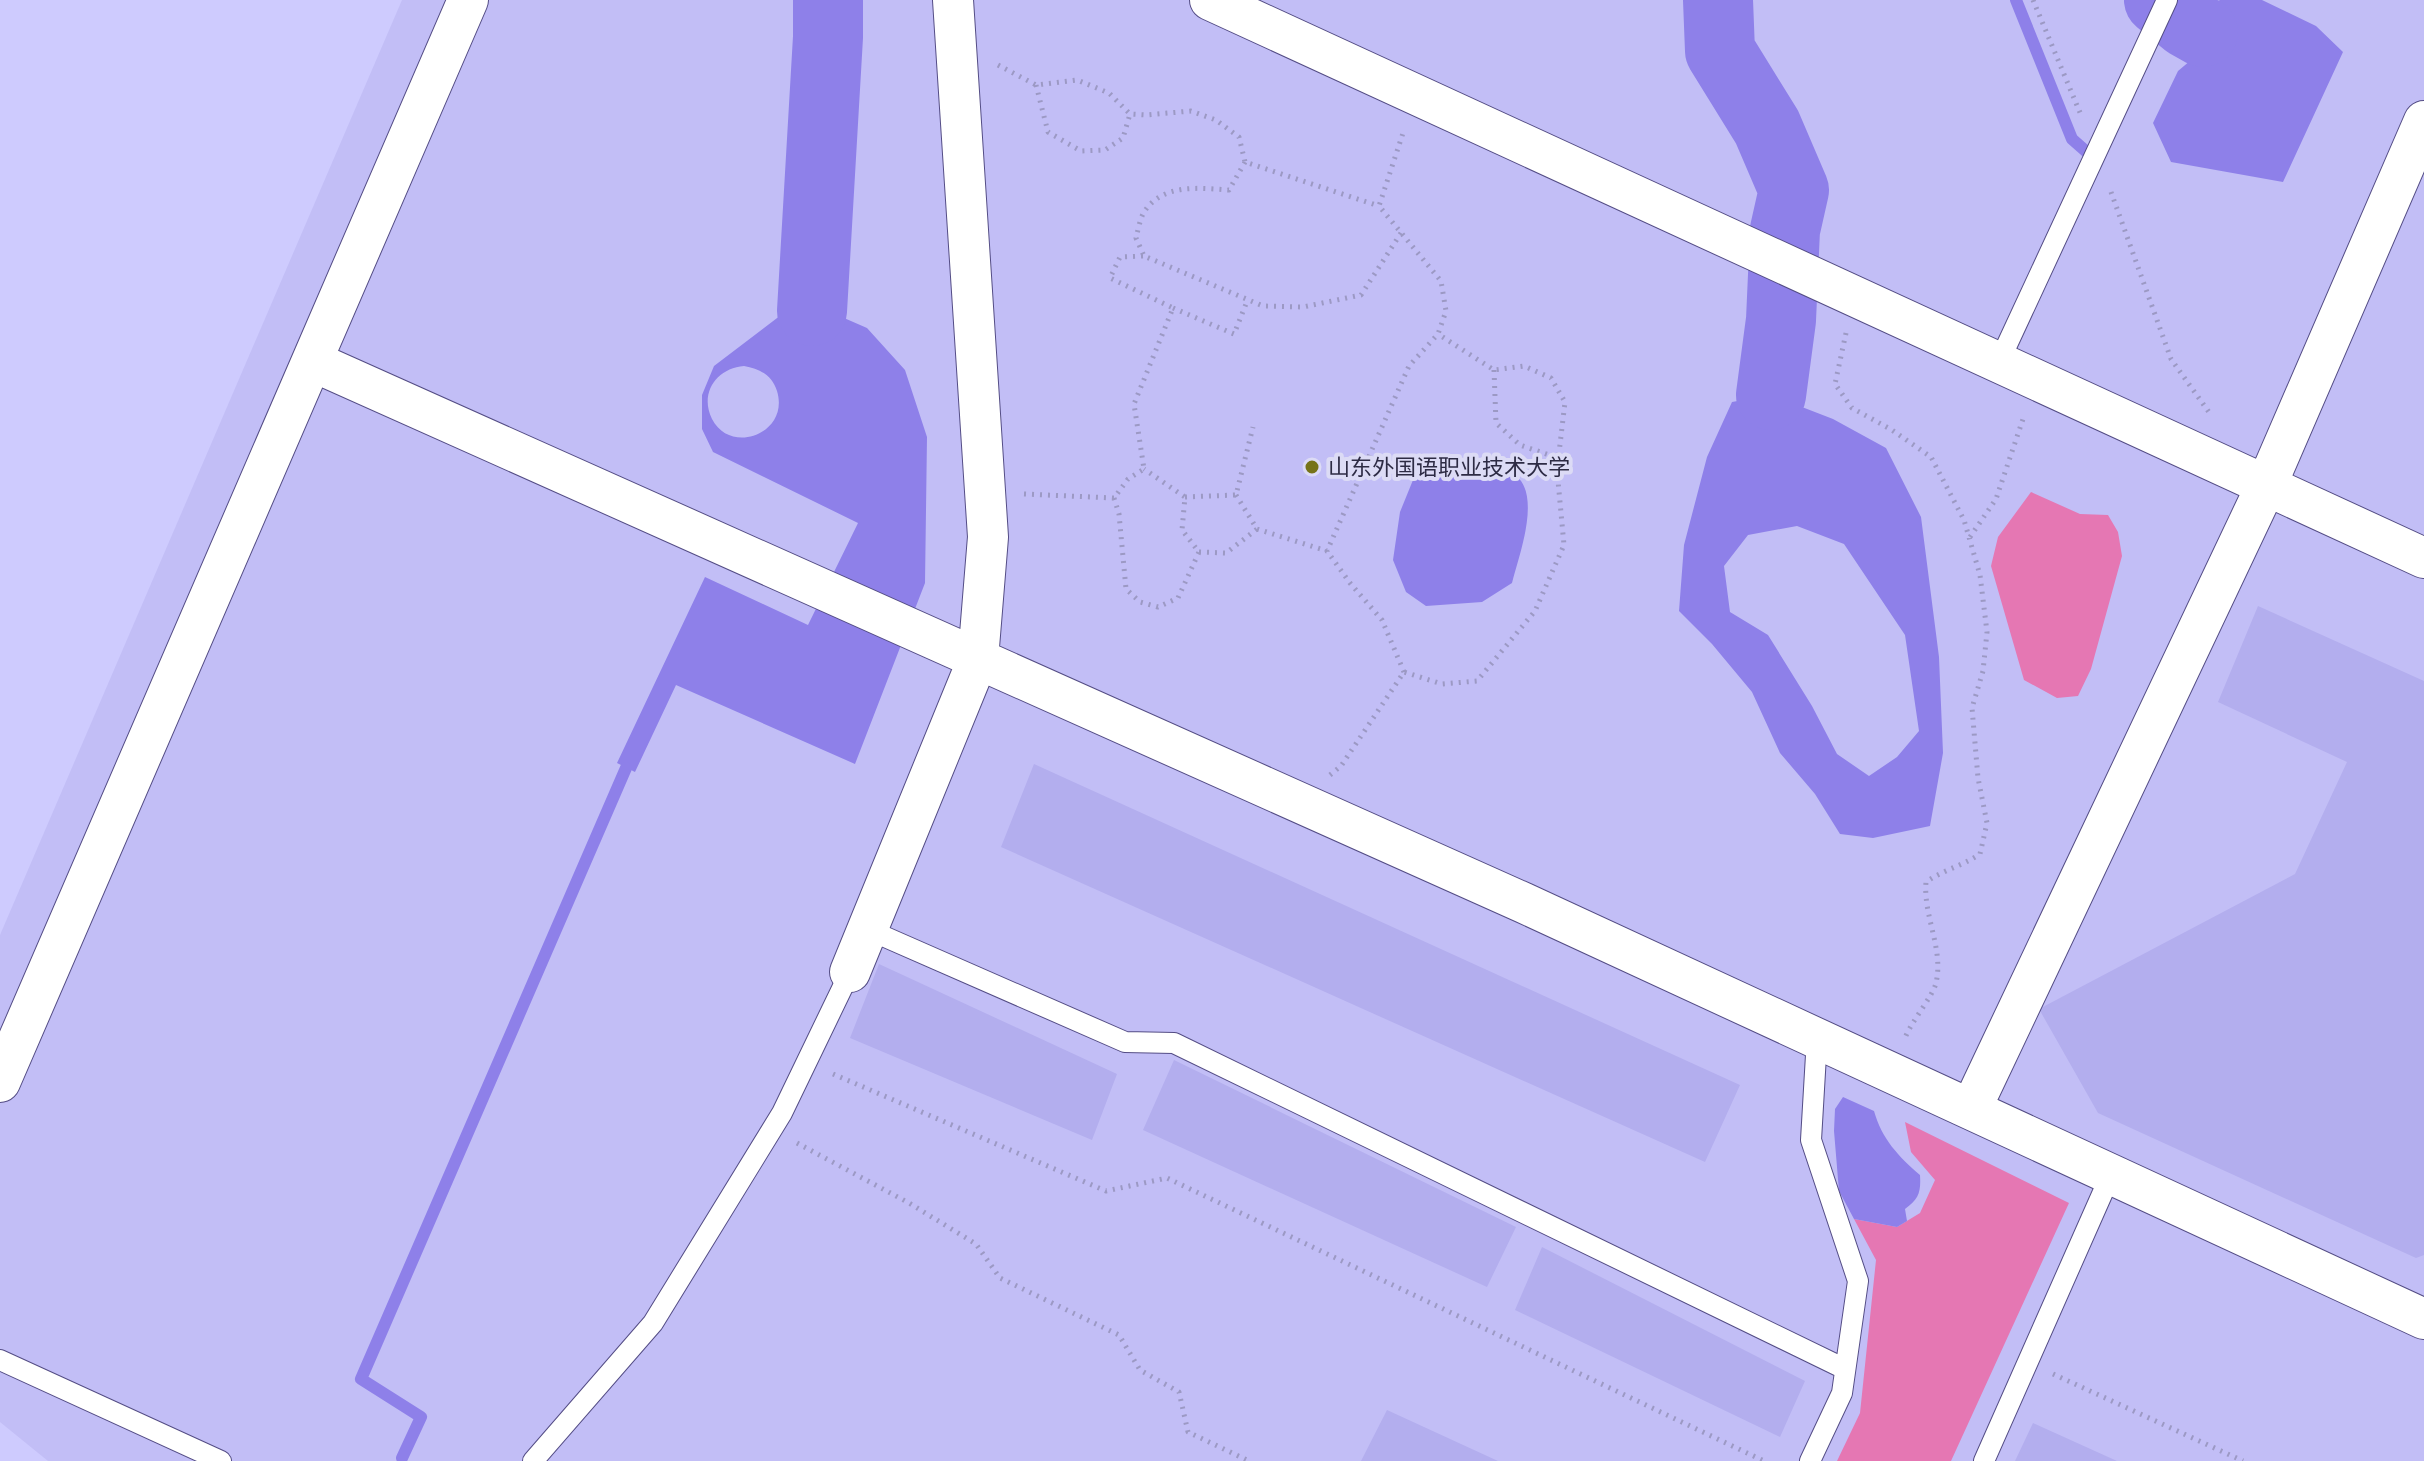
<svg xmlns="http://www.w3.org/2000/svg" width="2424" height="1461" font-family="Inter,'Noto Sans SC',sans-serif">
<rect width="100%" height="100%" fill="#cecbfe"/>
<path fill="#c2bef6" d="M402,0H2424V1461H48L0,1422V935Z"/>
<path fill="#e577b3" d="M2031,492L2080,514L2108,515L2118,532L2122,556L2091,669L2078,696L2057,698L2024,680L1991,566L1998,537Z
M1905,1122L2069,1203L1951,1461H1837L1860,1413L1876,1260L1854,1219L1897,1227L1920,1213L1935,1180L1911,1152Z"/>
<path fill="#8e80e9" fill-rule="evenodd" d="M2220,0H2262L2316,26L2343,52L2283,182L2171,162L2153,123L2178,71L2197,55L2210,5Z
M828,311L867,328L905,370L927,437L925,583L855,764L676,685L635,772L617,763L705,577L808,625L858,523L713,452L702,429V395L714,366L785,312ZM744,366C760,369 772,375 777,391C790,433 731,456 712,419C699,393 717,368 744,366Z
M1771,395L1833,419L1886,448L1921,517L1939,657L1943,753L1930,826L1873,838L1840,834L1815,794L1780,753L1752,692L1712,644L1679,611L1684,545L1707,457L1732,402ZM1797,526L1844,544L1905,635L1919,731L1897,757L1869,776L1837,754L1812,706L1768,635L1730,612L1724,566L1748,535Z
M1438,462C1458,465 1488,464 1506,470C1547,484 1519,554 1512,583L1482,602L1426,606L1406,592L1393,560L1400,512L1413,480Z
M1843,1097L1874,1111C1882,1139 1898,1156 1920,1175C1921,1192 1919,1199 1905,1209L1907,1221L1897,1227L1854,1219L1839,1191L1834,1131L1835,1109Z"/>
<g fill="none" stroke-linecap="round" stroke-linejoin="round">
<path stroke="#8e80e9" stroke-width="12" d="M2016,0L2072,139L2089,154
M402,1458L421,1417L361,1379L626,768"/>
<path stroke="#8e80e9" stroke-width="70" d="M1718,0L1720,51L1767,127L1794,190L1785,230L1781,320L1771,395
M2159,0L2187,23L2203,32
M812,311L828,37V0"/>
</g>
<path fill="#b3aeee" d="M2258,606L2424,681V1255L2416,1258L2098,1113L2039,1009L2295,874L2347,762L2218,702Z
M1034,764L1740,1085L1705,1162L1001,847Z
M879,964L1117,1074L1092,1140L850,1038Z
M1174,1060L1516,1227L1487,1287L1143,1130Z
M1542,1247L1805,1381L1780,1437L1515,1310Z
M1387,1410L1498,1461H1361Z
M2033,1423L2117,1461H2015Z"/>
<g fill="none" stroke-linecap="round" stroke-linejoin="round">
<defs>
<path id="service" d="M1999,362L2167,0
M867,929L1125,1042L1174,1043L1845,1369
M0,1360L221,1461
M533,1461L653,1323L782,1113L850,972
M1810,1461L1842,1393L1858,1281L1811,1140L1817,1038
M1984,1461L2111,1174"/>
<path id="minor" d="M1210,0L2424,558
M312,361L1524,903L2424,1319
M850,972L978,659L988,537L953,0
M0,1082L468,0
M1971,1109L2266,486L2424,121"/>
</defs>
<use href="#service" stroke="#544d85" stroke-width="22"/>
<use href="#minor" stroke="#544d85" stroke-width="42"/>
<path stroke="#9c99c4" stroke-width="5" stroke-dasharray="2 6" stroke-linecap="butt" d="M2033,0L2081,115
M998,65L1036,85L1077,80L1109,93L1130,114L1146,115L1191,111L1216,120L1239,137L1245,162L1379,206
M1036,85L1048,132L1081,151L1105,150L1123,138L1130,114
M1245,162L1229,190C1199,188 1163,183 1144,212C1140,219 1138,230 1136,238L1144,256L1263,306L1303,307L1361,295L1401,233
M2111,192L2171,359L2211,415
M1173,308L1234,334L1248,299
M1846,333L1835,384L1852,408L1892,430L1931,457L1964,520L1980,575L1987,632L1983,671L1972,708L1978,778L1987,823L1980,854C1962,866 1943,870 1926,882C1923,916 1944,949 1936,983C1933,996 1911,1022 1905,1038
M1494,370L1496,423L1520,445L1558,458
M1024,494L1114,498L1128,479L1144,469L1134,404L1173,308L1110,278L1120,257L1144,256
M1236,495L1257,529L1327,551
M1185,497L1236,495L1253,427
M1114,498L1119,514L1126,589L1140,602L1158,607L1178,598L1199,552L1182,530L1185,497L1144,469
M1970,537L1996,499L2024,416
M1199,552L1226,553L1257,529
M1404,672L1382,620L1350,583L1327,551L1409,366L1438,334L1446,311L1441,281L1379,206L1404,130
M1330,775L1341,766L1404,672L1442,684L1477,681L1535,611L1564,545L1557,470L1565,402L1551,378L1524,366L1494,370L1438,334
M833,1074L1106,1191L1167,1178L1764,1461
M797,1143L909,1203L976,1244L1000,1278L1119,1335L1140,1370L1179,1392L1188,1432L1249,1461
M2053,1374L2243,1461"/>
<use href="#service" stroke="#fff" stroke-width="20"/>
<use href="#minor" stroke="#fff" stroke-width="40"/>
</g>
<circle fill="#767318" stroke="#dcdbf5" stroke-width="3" cx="1312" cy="467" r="8"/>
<g text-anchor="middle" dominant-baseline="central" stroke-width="8" stroke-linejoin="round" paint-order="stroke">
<g font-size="22" fill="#2d2b44" stroke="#dcdbf5" text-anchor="start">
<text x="1328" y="467">山东外国语职业技术大学</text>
</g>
</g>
</svg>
